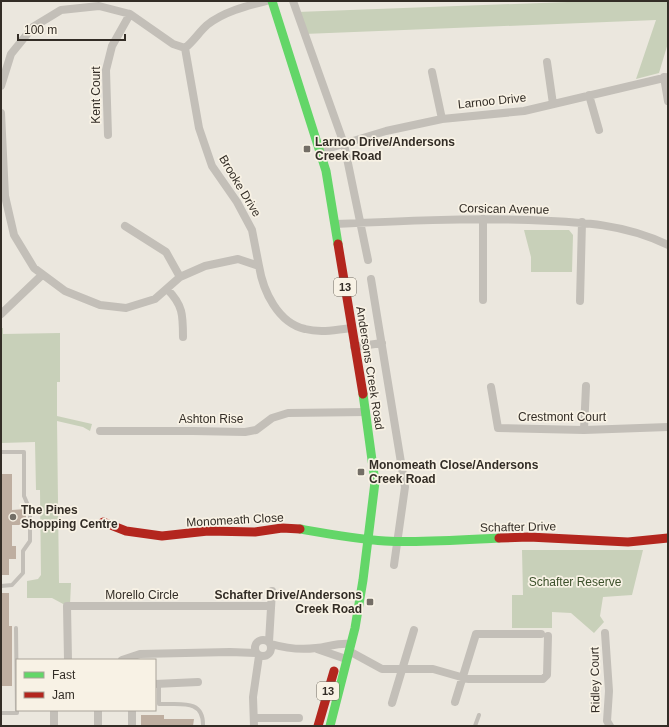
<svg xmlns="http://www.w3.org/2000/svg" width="669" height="727" font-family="Helvetica,sans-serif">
<rect width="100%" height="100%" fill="#ebe7de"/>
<path fill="#c8d0b9" d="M594,1H668V43L659,73L636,79L656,20L304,34L297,12Z
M524,230H569L573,235L572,272H531V257Z
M1,328H3V334L60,333V382H57V416L92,424L90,431L83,427L57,421L59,583H71L70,605H65L52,598H27V581L38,579L41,575L40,490H36L35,442L1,443Z
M522,550H643L632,595L603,597L600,616L604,622L594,633L571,613L552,612V628H512V595H523Z"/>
<path fill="#beaea0" d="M1,474H12V510L26,509V525H12V546H16V559H9V575H1Z
M1,593H9V626H12V686H1Z
M141,715H164V719H194L193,726H141Z"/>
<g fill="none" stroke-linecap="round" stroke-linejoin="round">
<path stroke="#c3bfb8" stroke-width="4" d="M1,452H24V496L30,510V541L23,551V573L12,585L1,586
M159,684V704C179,705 204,698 203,726
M1,713H17L16,628
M475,726L479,715"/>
<path stroke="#c3bfb8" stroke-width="8" d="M293,1L344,144L368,260
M185,48L199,128L212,166L237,202L252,230L259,266
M185,48C194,41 199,32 207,25C223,12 246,6 266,1
M547,62L553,104
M432,72L442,119
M664,77L668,101
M1,86L11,54L33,27L61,10L99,6L130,14L173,44L185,48
M589,95L599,130
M1,113L5,196L14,235L34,268L65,291L100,305L126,308L155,299L180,277L205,266L238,259L259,266C263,291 278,323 305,329C320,333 336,330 351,328
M108,135L106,70L112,46L130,14
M320,151L386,131L442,119L524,111L668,77
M335,224C400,221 465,218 529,220C579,222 623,223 668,245
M125,226L166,252L180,277
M371,279L405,487L394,565
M167,289C183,305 183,315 183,337
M483,300V219
M580,301L582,222
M1,314L42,275
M354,347L382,343
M491,387L498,428L584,430L668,427
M584,430L586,386
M100,431H193L245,432L256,430L272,418L288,413L366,412
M605,633L609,691L607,721L610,726
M255 648a8 8 0 1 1 16 0a8 8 0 1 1-16 0Z
M269,642L272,591
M271,644C285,648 301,650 316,648C328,647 339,642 351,644
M317,649L346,659
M349,651L382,669H433L468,679H543L547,675L548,636
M68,660L67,606H271
M122,660L140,654L230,652L256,653
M155,684L198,682
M455,702L476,634H541
M392,703L414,630
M54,710V726
M254,718H299
M98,726V710
M132,726V710
M254,726L253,697L259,656"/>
<path stroke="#63d668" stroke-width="9" d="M272,1L326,171L338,244
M300,529C329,534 357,539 385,541C423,543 461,540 499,538
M330,726L355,628L363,580L375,482L363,394"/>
<path stroke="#b3261e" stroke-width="9" d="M338,244L363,394
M103,522L126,531L162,536L208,531L255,532L282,528L300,529
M499,538L529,537L628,542L668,538
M318,726L334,671"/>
</g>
<g fill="#736e66" stroke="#f8f2e5" stroke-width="1.5">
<rect x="303" y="145" width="8" height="8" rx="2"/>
<rect x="357" y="468" width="8" height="8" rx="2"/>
<circle cx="13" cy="517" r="4"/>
<rect x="366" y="598" width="8" height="8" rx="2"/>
</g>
<g text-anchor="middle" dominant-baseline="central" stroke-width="3.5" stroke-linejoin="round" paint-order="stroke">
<g fill="#f8f2e5" stroke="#6e685f" stroke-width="1">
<rect x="334" y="278" width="22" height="18" rx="3"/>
<rect x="317" y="682" width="22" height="18" rx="3"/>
</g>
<g font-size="11" font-weight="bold" fill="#332d26">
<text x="345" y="287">13</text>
<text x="328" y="691">13</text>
</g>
<g font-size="12" fill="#332d26" stroke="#f8f2e5">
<text transform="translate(96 95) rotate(-90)">Kent Court</text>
<text transform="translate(492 101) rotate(-6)">Larnoo Drive</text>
<text transform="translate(240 186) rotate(59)">Brooke Drive</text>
<text transform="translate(504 209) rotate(1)">Corsican Avenue</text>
<text transform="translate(370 368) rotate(81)">Andersons Creek Road</text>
<text x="562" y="417">Crestmont Court</text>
<text x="211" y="419">Ashton Rise</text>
<text transform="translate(235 520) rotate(-3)">Monomeath Close</text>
<text transform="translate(518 527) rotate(-1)">Schafter Drive</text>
<text x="142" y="595">Morello Circle</text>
<text transform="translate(595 680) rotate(-91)">Ridley Court</text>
</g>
<g font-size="12" font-weight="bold" fill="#332d26" stroke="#f8f2e5" text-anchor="start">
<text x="315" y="142">Larnoo Drive/Andersons<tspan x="315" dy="14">Creek Road</tspan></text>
<text x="369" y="465">Monomeath Close/Andersons<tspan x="369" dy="14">Creek Road</tspan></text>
<text x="21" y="510">The Pines<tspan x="21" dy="14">Shopping Centre</tspan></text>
<text x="362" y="595" text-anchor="end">Schafter Drive/Andersons<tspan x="362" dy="14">Creek Road</tspan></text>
</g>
<g font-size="12" fill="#3c502b" stroke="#f8f2e5">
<text x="575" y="582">Schafter Reserve</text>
</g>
</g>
<rect width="669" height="727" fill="none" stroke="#332d26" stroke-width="4"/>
<rect x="16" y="659" width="140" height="52" fill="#f8f2e5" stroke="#a9a399"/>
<rect x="24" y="672" width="20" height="6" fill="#63d668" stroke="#a9a399"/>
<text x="52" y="679" font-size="12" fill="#332d26">Fast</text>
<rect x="24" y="692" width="20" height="6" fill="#b3261e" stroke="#a9a399"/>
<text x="52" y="699" font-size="12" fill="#332d26">Jam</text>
<path d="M18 34v6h107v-6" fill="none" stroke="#332d26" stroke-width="2"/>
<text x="24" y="34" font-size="12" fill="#332d26" stroke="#f8f2e5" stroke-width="3" paint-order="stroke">100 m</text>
</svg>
